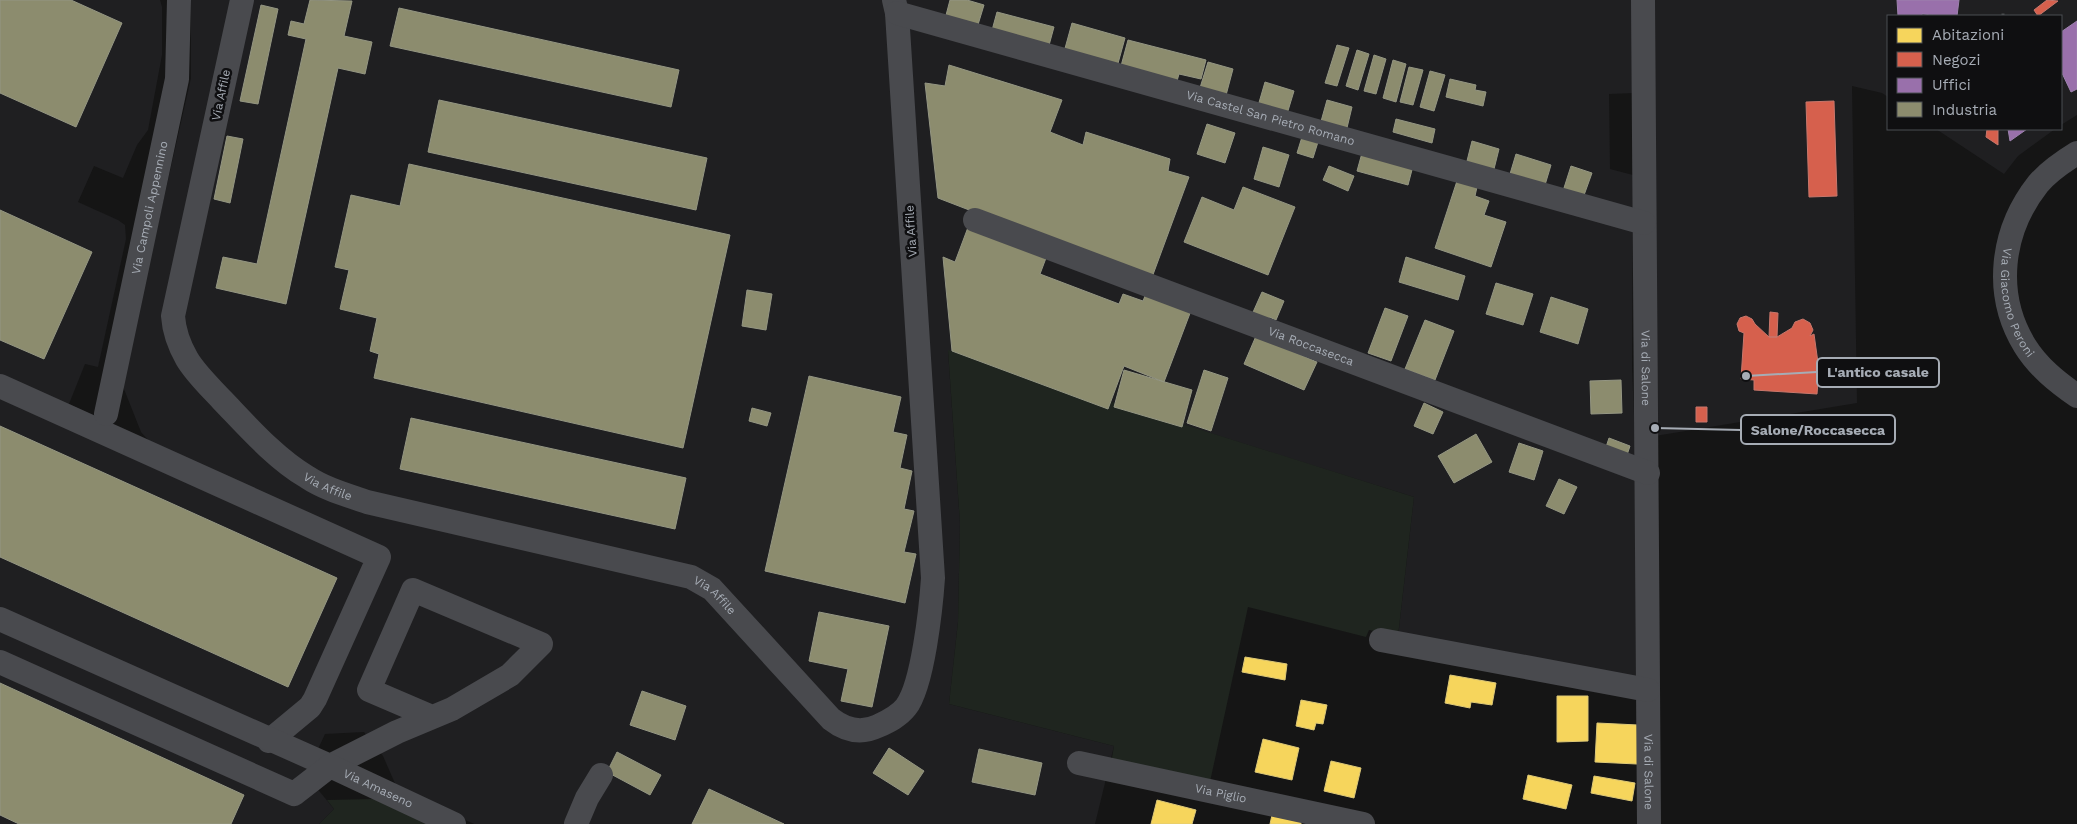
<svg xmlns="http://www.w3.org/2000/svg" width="2077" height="824" font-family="'Work Sans',sans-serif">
<rect width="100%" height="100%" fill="#151515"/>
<path fill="#1f1f21" d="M0,0H160L162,7V55L148,130L137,145L123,178L94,166L78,202L118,220L125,225L126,239L98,367L85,364L69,404L150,442L141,432L122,384L191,78V0H1635V93L1609,94L1610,169L1633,175L1632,368L1636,462L1638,476L1642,683L1398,636L1414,497L948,351L960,523L958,622L949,704L1114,746L1095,824H474L397,788L383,756L364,732L325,734L306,775L334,809L319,824H0Z
M1651,0H2077V115L2061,125V16H1888V97L1882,93L1852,86L1857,403L1655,436Z
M1936,129H2055L2018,156L2004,174Z"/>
<path fill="#1f251f" d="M948,350L1414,497L1398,636L1369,630L1366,637L1248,607L1208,791L1110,769L1114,746L949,704L958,622L960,523Z
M374,799L432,824H319L334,809L327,800Z"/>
<path fill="#f6d55c" stroke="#dec977" d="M1245,657L1287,664L1285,680L1242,672Z
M1450,675L1496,683L1492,705L1471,702L1470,708L1445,703Z
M1557,696H1588V741L1557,742Z
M1301,700L1327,705L1323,724L1316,723L1314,730L1296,726Z
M1597,723L1638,725L1637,764L1595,762Z
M1263,739L1299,748L1292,780L1255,772Z
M1331,761L1361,768L1354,798L1324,791Z
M1528,775L1572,785L1566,809L1523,799Z
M1594,776L1635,783L1632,801L1591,793Z
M1157,800L1196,810L1192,824H1151Z
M1272,815L1301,822V824H1270Z"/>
<path fill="#d6604d" stroke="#c8776c" d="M2047,0L2058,1L2038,16L2034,10Z
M1834,101L1837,196L1809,197L1806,102Z
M1987,129H1998V145L1986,137Z
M1770,312L1778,313L1777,337H1769Z
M1746,316L1752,319L1755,324L1769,337H1777L1792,328L1795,322L1803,319L1810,323L1813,330L1810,336L1814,334L1819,370L1817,394L1754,390V380L1741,379L1744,333L1739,331L1737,324L1740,318Z
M1696,407H1707V422H1696Z"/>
<path fill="#9970ab" stroke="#9d82ae" d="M1897,0H1959L1957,16H1933V15L1922,14V16H1898Z
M2077,21V89L2071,92L2061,71V32Z
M2008,129H2027L2010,141Z"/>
<path fill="#8c8c6e" stroke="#949683" d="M0,0H71L122,23L76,127L0,93Z
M310,0L352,1L344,36L372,42L365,74L338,68L286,304L216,288L223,257L257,264L306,39L288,35L291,21L304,24Z
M950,0H967L984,5L977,28L945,19Z
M261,5L278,9L258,104L240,101Z
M399,8L679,70L671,107L390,46Z
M997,12L1054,27L1048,49L991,34Z
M1072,23L1125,38L1117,67L1064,52Z
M1128,40L1206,60L1201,79L1179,74L1177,81L1121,66Z
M1337,45L1349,48L1337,86L1325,83Z
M1357,50L1369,54L1358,90L1346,86Z
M1374,55L1386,59L1376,94L1364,91Z
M1393,60L1406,64L1396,102L1383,98Z
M1208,62L1233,69L1225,99L1199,91Z
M949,65L1062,100L1050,132L1083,145L1086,132L1170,159L1168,171L1189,177L1151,280L938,198L925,83L945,86Z
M1409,67L1423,70L1413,105L1400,102Z
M1430,71L1445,75L1434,111L1420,107Z
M1450,79L1476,85L1475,90L1486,92L1483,106L1446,97Z
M1265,82L1294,91L1287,114L1258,106Z
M439,100L707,158L696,210L428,152Z
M1327,100L1352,107L1346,132L1320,125Z
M1396,119L1435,129L1432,143L1393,132Z
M1207,124L1235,133L1225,163L1197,154Z
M227,136L243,139L230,203L214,199Z
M1302,137L1318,142L1313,158L1297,153Z
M1472,141L1499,149L1493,173L1466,165Z
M1263,147L1289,155L1279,187L1254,179Z
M1362,153L1413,166L1408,185L1357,171Z
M1516,154L1551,165L1545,185L1510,174Z
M409,164L730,235L683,448L374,378L379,354L370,351L377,318L340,309L349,270L335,267L351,195L400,206Z
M1329,166L1354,176L1348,191L1323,180Z
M1571,166L1592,173L1583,198L1563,191Z
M1457,181L1477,187L1475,196L1489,201L1484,215L1506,222L1491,267L1435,248Z
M1243,187L1295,207L1268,275L1184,242L1202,197L1234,210Z
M0,210L92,252L44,359L0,340Z
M970,222L1046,258L1040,274L1119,304L1123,294L1143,301L1147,291L1192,308L1164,382L1124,366L1108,409L952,351L943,257L955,262Z
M1406,257L1465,276L1458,300L1399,282Z
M1496,283L1533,294L1523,325L1486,314Z
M747,290L772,294L766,330L742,326Z
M1262,292L1284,301L1276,320L1269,317L1265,326L1250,319Z
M1551,297L1588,309L1578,344L1540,332Z
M1385,308L1408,316L1391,361L1368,353Z
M1425,320L1454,331L1435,380L1405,369Z
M1256,336L1317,362L1304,390L1244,364Z
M1124,370L1192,390L1182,427L1114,407Z
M1204,370L1228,378L1211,431L1187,423Z
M809,376L901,397L893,432L907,435L900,468L912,471L904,509L914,511L904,552L916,554L905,603L765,571Z
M1621,380L1622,413L1591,414L1590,381Z
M1424,403L1443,412L1433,434L1414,426Z
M752,408L771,413L767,426L749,421Z
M411,418L686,478L675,529L400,469Z
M0,426L337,578L288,687L0,557Z
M1476,434L1492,462L1454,483L1438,456Z
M1609,438L1630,446L1626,458L1605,450Z
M1519,443L1543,451L1534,480L1509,472Z
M1559,479L1577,487L1564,514L1546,506Z
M819,612L889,626L872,707L841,701L848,669L809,661Z
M0,683L244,795L231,824H19L0,815Z
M642,691L686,706L675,740L630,725Z
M889,748L924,771L908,795L873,773Z
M979,749L1042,763L1035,795L972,782Z
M617,752L661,775L650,795L607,772Z
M709,789L784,824H692Z"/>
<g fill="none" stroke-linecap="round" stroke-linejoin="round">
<path stroke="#4b4c4f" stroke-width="3" stroke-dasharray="2.5 4" stroke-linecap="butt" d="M2003,16V13"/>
<g stroke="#494a4e" stroke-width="24">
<path id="s1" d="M242,0L173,316C174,331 179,345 187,359C196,374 210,387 222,400C248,427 275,458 307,477C325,489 347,495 367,502L691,577L712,589L831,719C845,730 861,734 878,726C889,721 899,716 906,707C923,685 931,607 933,578L897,13L894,0"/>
<path id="s2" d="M1643,0L1649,824"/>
<path id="s3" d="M897,13L1644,223"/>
<path id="s4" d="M2077,153C2064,161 2048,172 2038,184C2001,231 1993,294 2025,346C2038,367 2057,382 2077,396"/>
<path id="s5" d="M975,220L1648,473"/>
<path d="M0,386L379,557L315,699L310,707L269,741"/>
<path id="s6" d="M106,414L177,79L179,0"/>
<path d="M0,619L330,766L397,732L452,709L510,675L541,644L413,590L369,690L432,717"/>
<path d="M1381,640L1648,690"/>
<path id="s7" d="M0,662L294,794L330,766L454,824"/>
<path id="s8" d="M1079,763L1363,824"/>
<path d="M576,824L587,798L601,775"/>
</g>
</g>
<g text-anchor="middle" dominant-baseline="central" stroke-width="5" stroke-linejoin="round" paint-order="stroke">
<g font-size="12" fill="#a6acb5" stroke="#0f0f11">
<text transform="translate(221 95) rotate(-78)">Via Affile</text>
<text stroke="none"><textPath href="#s3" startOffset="388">Via Castel San Pietro Romano</textPath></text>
<text stroke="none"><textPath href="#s6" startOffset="211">Via Campoli Appennino</textPath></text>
<text transform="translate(911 231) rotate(-94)">Via Affile</text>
<text stroke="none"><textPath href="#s4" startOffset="178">Via Giacomo Peroni</textPath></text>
<text stroke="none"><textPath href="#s5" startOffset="359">Via Roccasecca</textPath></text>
<text stroke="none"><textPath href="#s2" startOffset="368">Via di Salone</textPath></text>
<text stroke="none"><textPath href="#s1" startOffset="561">Via Affile</textPath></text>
<text stroke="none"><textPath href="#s1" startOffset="966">Via Affile</textPath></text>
<text stroke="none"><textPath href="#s2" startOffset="772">Via di Salone</textPath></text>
<text stroke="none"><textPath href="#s7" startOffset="421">Via Amaseno</textPath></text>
<text stroke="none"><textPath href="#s8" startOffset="145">Via Piglio</textPath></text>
</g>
</g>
<path fill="none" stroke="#a6acb5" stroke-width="2" d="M1746 376L1817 372M1655 428L1741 430"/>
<g fill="#a6acb5" stroke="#0f0f11" stroke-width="2">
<circle cx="1746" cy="376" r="5"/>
<circle cx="1655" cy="428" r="5"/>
</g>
<g fill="#0f0f11" stroke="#a6acb5" stroke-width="2">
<rect x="1817" y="358" width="122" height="29" rx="5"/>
<rect x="1741" y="415" width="154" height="29" rx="5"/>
</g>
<g font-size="14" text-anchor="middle" font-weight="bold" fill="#a6acb5">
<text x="1878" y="377">L'antico casale</text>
<text x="1818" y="435">Salone/Roccasecca</text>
</g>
<rect x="1887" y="15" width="175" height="115" fill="#0f0f11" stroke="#4b4e53"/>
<rect x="1897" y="28" width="25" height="15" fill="#f6d55c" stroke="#4b4e53"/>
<text x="1932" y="40" font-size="15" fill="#a6acb5">Abitazioni</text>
<rect x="1897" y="52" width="25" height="15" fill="#d6604d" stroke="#4b4e53"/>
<text x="1932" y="65" font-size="15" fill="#a6acb5">Negozi</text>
<rect x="1897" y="78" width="25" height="15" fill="#9970ab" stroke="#4b4e53"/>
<text x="1932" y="90" font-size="15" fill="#a6acb5">Uffici</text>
<rect x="1897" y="102" width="25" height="15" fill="#8c8c6e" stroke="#4b4e53"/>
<text x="1932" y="115" font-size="15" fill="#a6acb5">Industria</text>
</svg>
